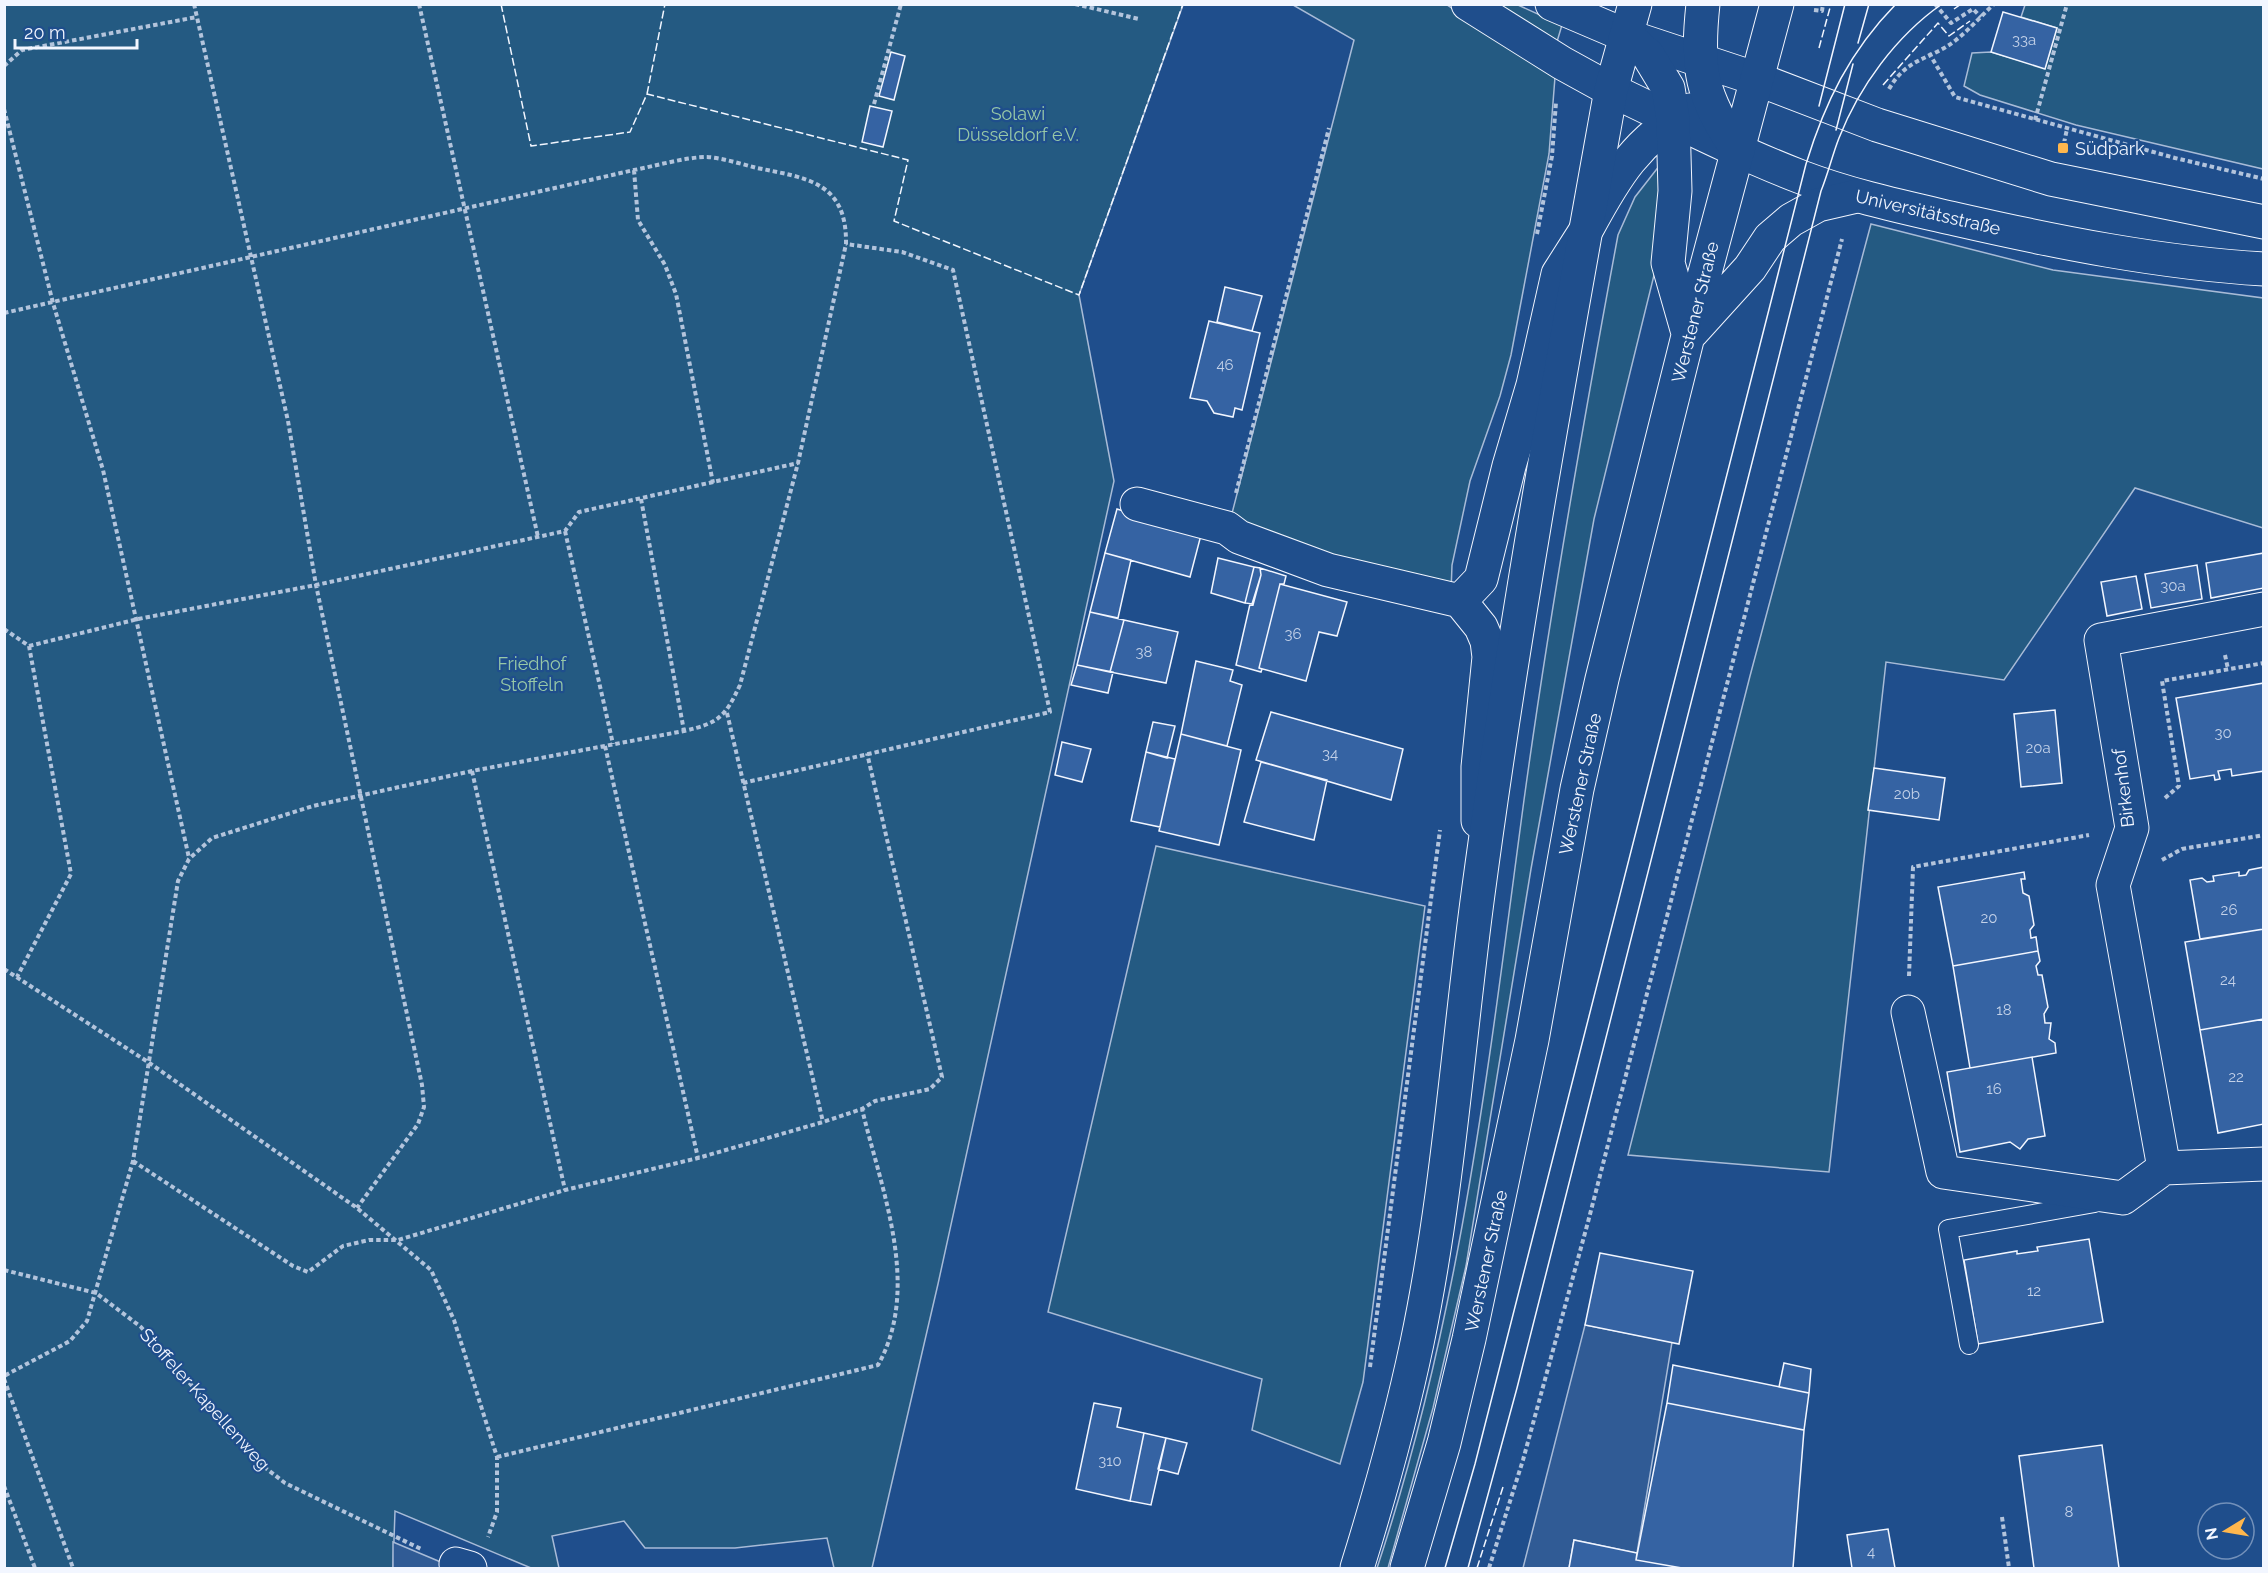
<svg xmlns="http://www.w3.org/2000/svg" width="2268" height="1573" font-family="Raleway,sans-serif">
<rect width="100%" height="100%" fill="#1f4e8c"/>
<path fill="#245a82" stroke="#a8bbd7" stroke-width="1.5" d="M5,5H1183L1079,295L1114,481L938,1284L872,1568H834L827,1538L735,1548H645L624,1521L552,1536L559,1568H531L395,1511L393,1568H5Z
M1293,5H1447L1555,77L1549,154L1511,355L1500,396L1470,481L1452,565L1451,592L1229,525L1354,40Z
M1489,5H1518L1562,25L1556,45Z
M2025,5H2263V169L2076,125L1980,95L1964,86L1972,53L1991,52L2045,68L2057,28L2021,17Z
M1663,161L1657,263L1594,519L1531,869L1466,1266L1433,1408L1388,1568H1377C1461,1316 1489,1061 1524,800C1550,611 1583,423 1618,235L1635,197Z
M1871,224L2053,270L2263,298V528L2135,488L2004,680L1886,662L1829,1172L1628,1155L1750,676Z
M1156,846L1425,906L1363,1382L1340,1464L1252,1430L1262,1379L1048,1312Z"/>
<path fill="#305b95" stroke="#a8bbd7" stroke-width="1.5" d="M1585,1325L1672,1342L1637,1553L1574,1540L1569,1568H1523Z
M393,1542L455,1568H393Z"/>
<path fill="#3563a3" stroke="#f2f6ff" stroke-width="1.5" d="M2003,12L2057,28L2045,69L1991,52Z
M891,52L905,56L894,100L879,96Z
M870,106L892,111L883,147L862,142Z
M1225,287L1262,296L1252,331L1217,322Z
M1209,321L1260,333L1242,410L1235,408L1233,417L1214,413L1207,401L1190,398Z
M1117,509L1201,535L1190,577L1105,553Z
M1105,553L1131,560L1118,618L1090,612Z
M2264,553V588L2211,598L2206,563Z
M1218,558L1254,567L1245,603L1211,593Z
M2197,565L2202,599L2151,608L2145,574Z
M1254,567L1260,568L1261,575L1252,604L1245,603Z
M1260,568L1286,576L1284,584H1280L1259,668L1262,669L1261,672L1236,665L1250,604L1253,605L1261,575Z
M2136,576L2142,609L2107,616L2101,582Z
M1280,584L1347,602L1337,636L1319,632L1306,681L1259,668Z
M1090,612L1124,620L1110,672L1077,665Z
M1124,620L1178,632L1166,683L1110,672Z
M1196,661L1233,670L1230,681L1242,685L1227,746L1181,734Z
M1077,665L1113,672L1108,693L1071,685Z
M2264,683V771L2232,776L2231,769L2218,771L2220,779L2215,780L2214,775L2190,779L2176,698Z
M2055,710L2062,783L2021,787L2014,714Z
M1271,712L1403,749L1391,800L1256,760Z
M1153,722L1175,726L1167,758L1146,752Z
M1181,734L1241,750L1219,845L1159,831Z
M1062,742L1091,749L1082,782L1055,775Z
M1146,752L1175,759L1160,827L1131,821Z
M1261,762L1327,780L1314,840L1244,822Z
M1874,768L1945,778L1939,820L1868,810Z
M2264,867V929L2200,939L2190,880L2202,878L2207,882L2214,881L2213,876L2239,872V876L2246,875L2249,870Z
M2024,872L2025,879H2021L2023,893L2029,896L2034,925L2030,930L2031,938L2036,937L2038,951L1953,966L1938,887Z
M2264,929V1019L2200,1030L2185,942Z
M2038,951L2040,961L2036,966L2038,975H2042L2048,1007L2044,1014L2045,1023H2051L2049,1039L2055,1043L2056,1053L1970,1068L1953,966Z
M2264,1019V1124L2218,1133L2200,1030Z
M2032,1057L2045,1136L2028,1139L2020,1149L2010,1142L1960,1152L1947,1072Z
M2089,1239L2103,1322L1978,1344L1964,1260L2017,1251V1254L2038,1251L2037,1247Z
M1600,1253L1693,1271L1679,1344L1585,1325Z
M1784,1363L1811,1369L1809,1393L1779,1387Z
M1673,1365L1809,1393L1804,1430L1667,1403Z
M1094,1403L1121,1408L1117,1427L1144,1433L1130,1501L1076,1489Z
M1667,1403L1804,1430L1793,1568H1682L1636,1560Z
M1144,1433L1166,1438L1151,1505L1130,1501Z
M1166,1438L1187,1443L1178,1474L1158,1469Z
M2102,1445L2119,1568H2034L2019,1456Z
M1888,1529L1895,1568H1852L1847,1535Z
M1574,1540L1637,1553L1636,1560L1682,1568H1569Z"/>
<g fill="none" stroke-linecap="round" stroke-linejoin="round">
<defs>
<path id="service" d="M1969,1345L1948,1229L2095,1203"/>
<path id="minor" d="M1468,4L1562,63L1611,90
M1552,4L1627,36
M1137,504L1227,528L1239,537L1328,570L1460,601L1481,627L1487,641L1489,657L1478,767V821
M1460,601L1481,579L1509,466L1533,385L1558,274L1586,230
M2264,609L2101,640L2132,828L2113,885L2164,1168L2264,1164
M1908,1012L1943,1172L2123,1198L2164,1168
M456,1564L470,1568"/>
<path id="tertiary" d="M1627,36L1757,79L1877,125L2051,179L2264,222
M1611,90C1674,120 1736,152 1801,177C1851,196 1903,207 1955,219C2056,242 2160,263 2264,269
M1588,227C1616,175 1637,140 1690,110"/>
<path id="primary" d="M1703,4C1696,69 1701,96 1738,151
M1627,36L1648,55L1668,88L1673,119L1675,191L1668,263L1688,333
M1692,332L1750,268L1770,238L1791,220L1818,205L1857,196
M1357,1568C1380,1494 1401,1419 1417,1343C1448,1195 1458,1043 1478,894C1514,625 1563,357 1611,90L1635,4
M1407,1568L1444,1443L1469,1339L1532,1040L1577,789L1602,679L1688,336L1777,4"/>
</defs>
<use href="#service" stroke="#f2f6ff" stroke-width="20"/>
<use href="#minor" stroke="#f2f6ff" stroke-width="35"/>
<use href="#tertiary" stroke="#f2f6ff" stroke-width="35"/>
<use href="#primary" stroke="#f2f6ff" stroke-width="35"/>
<path stroke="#b3c4dc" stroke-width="4" stroke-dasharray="4.5 3" stroke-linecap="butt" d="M194,4L288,421L316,585L422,1085L424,1107L418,1124L357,1208
M419,4L538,537
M1075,4L1139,19
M1935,4L1951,23L1973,9L1981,17
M1814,10L1822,11L1823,4
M1929,53L1955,97L2175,158L2264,179
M4,66L22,50L197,17
M1889,89C1907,57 1931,60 1956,40C1970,29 1981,16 1994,4
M874,104L901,4
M4,109L53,303L103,470L189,858
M2035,120L2067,4
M2064,143L2067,129
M634,170L638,220L665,265L676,294L713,483
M1537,234L1552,156L1556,102
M4,313L634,170C655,166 686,157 707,157C723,158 741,164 757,168C807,178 847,182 846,244L798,463L740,685C725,717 719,723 684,731L472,771L313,806L212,838L189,859L178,881L133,1161L87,1321L70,1341L4,1376
M1236,493L1329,128
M641,499L684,731
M565,531L613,744
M4,629L29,646L71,874L17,977
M29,646L138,619L316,585L565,531L579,512L798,463
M2225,655L2228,669
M727,713L823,1122
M605,746L698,1158
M472,771L565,1190
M743,783L1050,712L953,270L902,252L846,244
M2165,798L2179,786L2162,681L2264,663
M2162,860L2182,849L2264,835
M4,969L148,1062L357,1208L431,1270L454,1320L497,1457V1512L488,1537
M1909,976L1913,867L2089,835
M133,1161L293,1266L308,1272L343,1246L369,1240H398L565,1190L698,1158L823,1122L862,1109L875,1101L930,1089L942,1077L867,753
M4,1270L96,1293L141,1327L259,1463L285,1483L421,1549
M1370,1367L1440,830
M4,1379L73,1568
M497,1457L878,1365C922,1287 881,1189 862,1109
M4,1486L35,1568
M2002,1517L2009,1568
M1489,1568L1523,1460L1588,1222L1842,239"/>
<use href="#service" stroke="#1f4e8c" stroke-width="18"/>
<use href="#minor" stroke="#1f4e8c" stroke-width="33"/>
<use href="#tertiary" stroke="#1f4e8c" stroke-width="33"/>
<use href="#primary" stroke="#1f4e8c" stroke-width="33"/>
<path stroke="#f2f6ff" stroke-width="1.5" d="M1858,43L1869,4
M1819,106L1845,4
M1836,130L1853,64
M1445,1568L1475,1464L1806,164C1825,102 1850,51 1896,4
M1468,1568L1517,1388L1821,191C1828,174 1832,156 1839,138C1859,87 1896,36 1942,4"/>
<path stroke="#f2f6ff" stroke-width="1.5" stroke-dasharray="8 3" stroke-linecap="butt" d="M501,4L531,146L630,132L647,94L908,160L894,221L1079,295L1183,4
M1954,9L1961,4
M1819,48L1831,4
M1883,85L1938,23L1949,36L1970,21
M647,94L665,4
M1477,1568L1503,1487"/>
</g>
<rect fill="#ffb74d" stroke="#1f4e8c" stroke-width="2" x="2057" y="142" width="12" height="12" rx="3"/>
<g text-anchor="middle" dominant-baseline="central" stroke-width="4.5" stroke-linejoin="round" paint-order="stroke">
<g font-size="15" fill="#c3d1e8">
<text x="2024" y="40">33a</text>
<text x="1225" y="365">46</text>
<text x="2173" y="586">30a</text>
<text x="1293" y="634">36</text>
<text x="1144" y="652">38</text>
<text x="2223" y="733">30</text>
<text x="2038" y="748">20a</text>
<text x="1330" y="754">34</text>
<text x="1907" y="794">20b</text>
<text x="2229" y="910">26</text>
<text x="1989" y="918">20</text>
<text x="2228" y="980">24</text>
<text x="2004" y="1010">18</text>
<text x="2236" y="1077">22</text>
<text x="1994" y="1089">16</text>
<text x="2034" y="1291">12</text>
<text x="1110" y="1461">310</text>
<text x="2069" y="1512">8</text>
<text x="1871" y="1552">4</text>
</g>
<g font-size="18" fill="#97c8a6" stroke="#1f4e8c">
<text x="1018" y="113">Solawi<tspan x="1018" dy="21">Düsseldorf e.V.</tspan></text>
<text x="532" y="663">Friedhof<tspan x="532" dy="21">Stoffeln</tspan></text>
</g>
<g font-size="18" fill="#f2f6ff" stroke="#1f4e8c" text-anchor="start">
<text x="2075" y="148">Südpark</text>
</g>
<g font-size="18" fill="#f2f6ff" stroke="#1f4e8c">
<text transform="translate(1928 212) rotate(13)">Universitätsstraße</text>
<text transform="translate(1695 312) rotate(-76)">Werstener Straße</text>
<text transform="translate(1580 784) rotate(-78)">Werstener Straße</text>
<text transform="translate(2123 788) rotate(-97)">Birkenhof</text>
<text transform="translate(1486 1261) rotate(-78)">Werstener Straße</text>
<text transform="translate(205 1399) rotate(48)">Stoffeler Kapellenweg</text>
</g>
</g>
<rect width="2268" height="1573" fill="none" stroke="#f2f6ff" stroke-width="12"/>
<g transform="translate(2226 1531) rotate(259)"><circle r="28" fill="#1f4e8c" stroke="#7391ba" stroke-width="1.5"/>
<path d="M0-4.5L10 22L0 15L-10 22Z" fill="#ffb74d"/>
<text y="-9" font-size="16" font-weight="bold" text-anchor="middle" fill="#f2f6ff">N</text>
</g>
<path d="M15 39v9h122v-9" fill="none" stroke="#f2f6ff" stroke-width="3"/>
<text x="24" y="39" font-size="18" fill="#f2f6ff" stroke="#1f4e8c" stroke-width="4.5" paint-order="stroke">20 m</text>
</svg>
